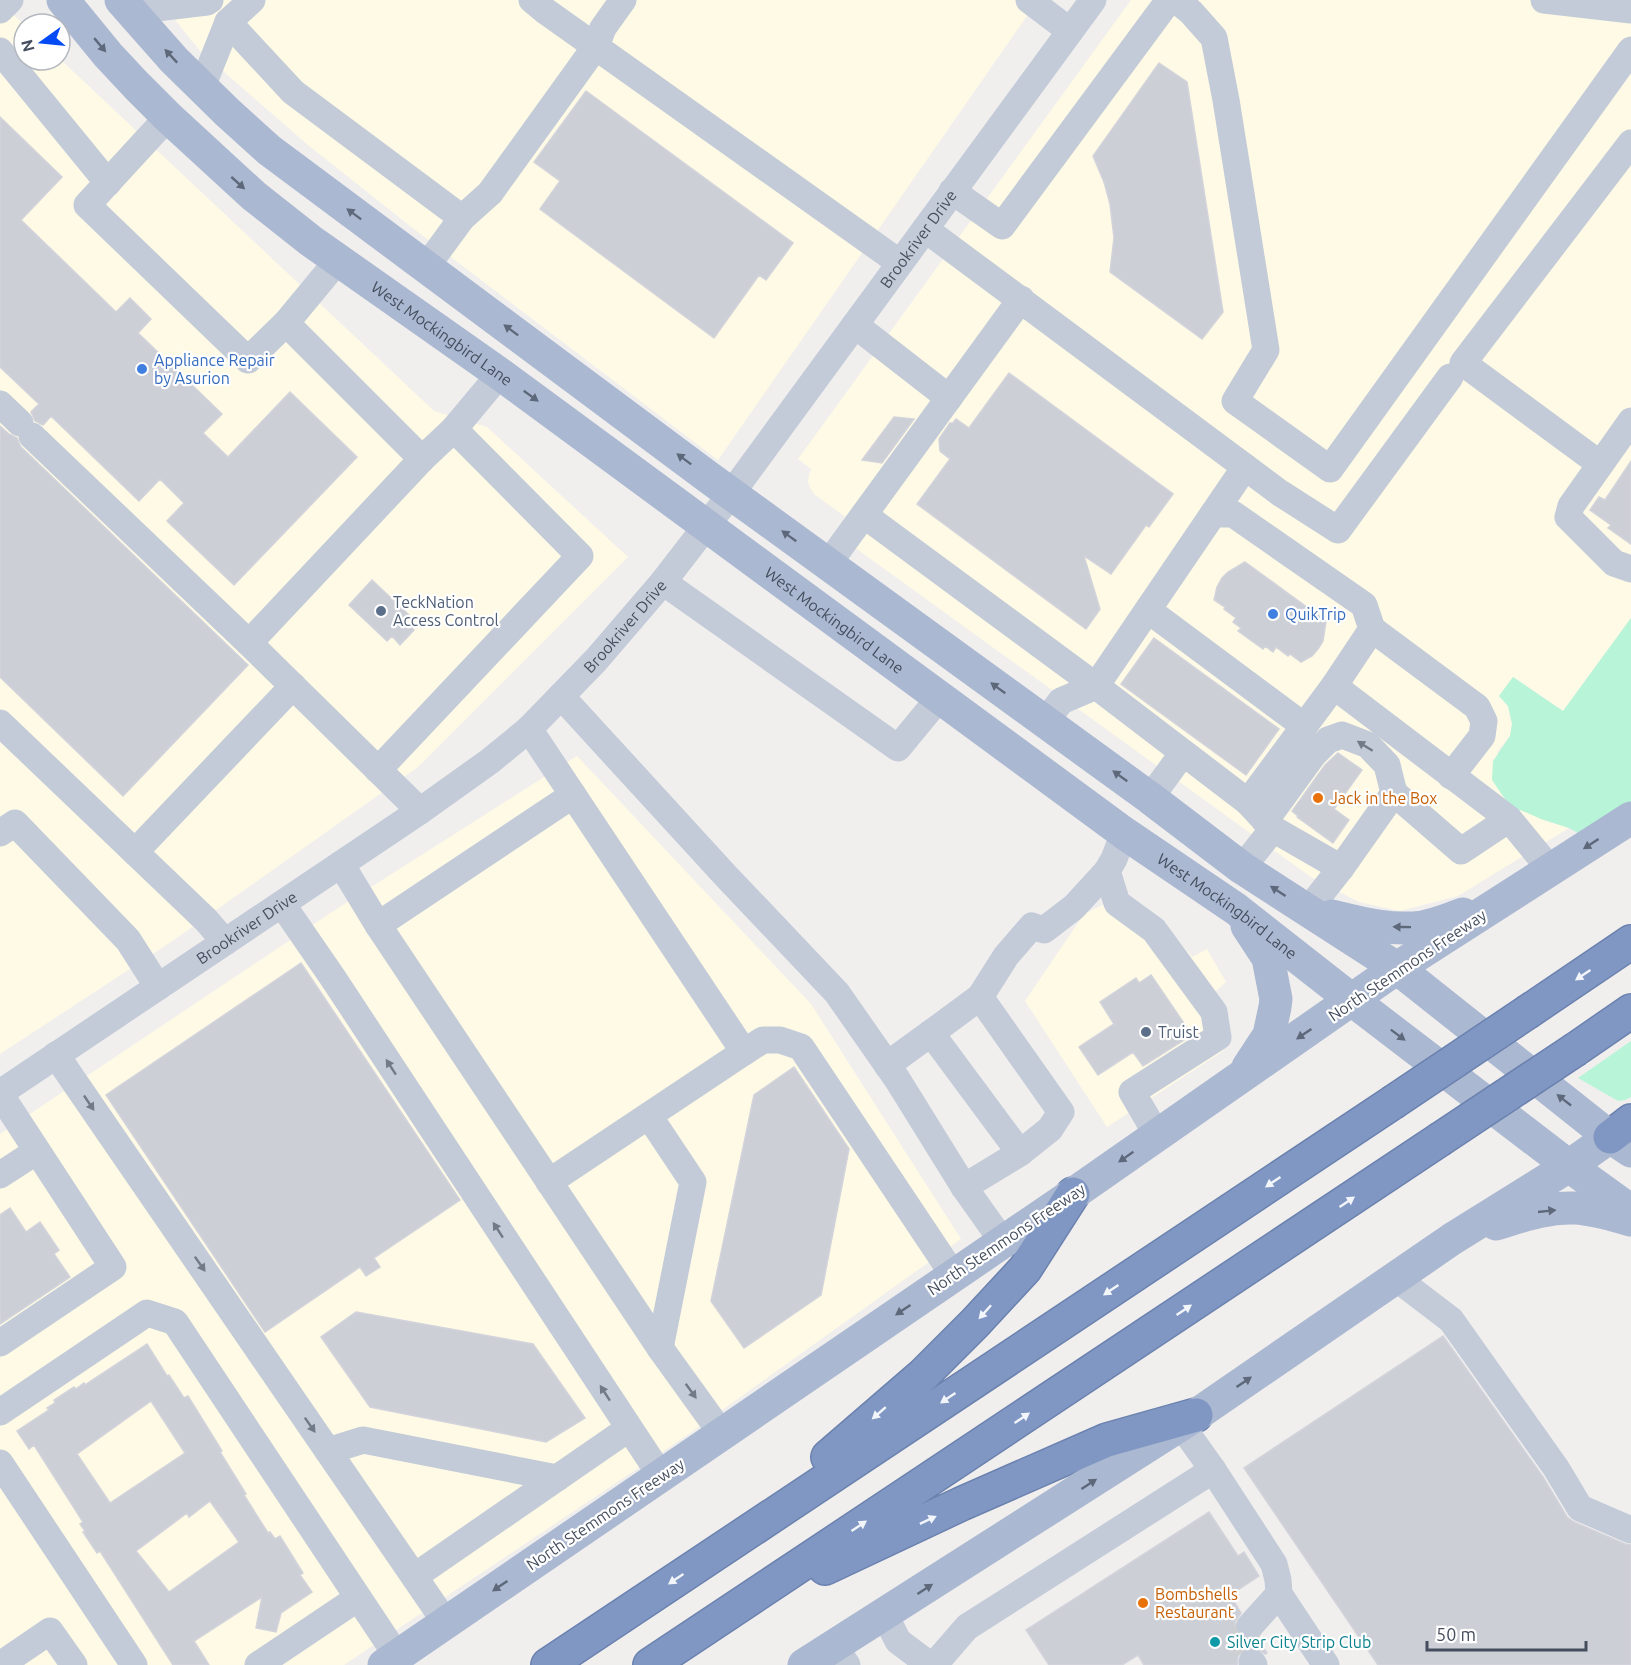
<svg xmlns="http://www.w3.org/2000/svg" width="1631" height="1665" font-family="Ubuntu,sans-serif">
<rect width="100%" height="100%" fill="#f1efee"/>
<path fill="#fefae5" d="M159,0H1038L718,460L410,226L308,145L201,52Z
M1131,0H1631V618L1563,711L1513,677L1499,696L1508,706L1512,724L1510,736L1497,752L1541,819L1569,828L1458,896L1400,911L1359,902L1311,877L836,534L847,518L814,494L810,488L808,482L809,475L811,469L798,459Z
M0,2L24,25V60H60V59L434,411L487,427L628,557L418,767L174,940L0,1054Z
M577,756L811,1004L961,1239L686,1436L344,1665H0V1134L335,910Z
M1124,895L1177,939L1192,957L1207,949L1226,982L1215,992L1228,1016L1231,1032L1223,1051L1107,1127L1025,1001L1084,914Z"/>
<path fill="#b7f4d8" d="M1631,618V803L1578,833L1569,828L1541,819L1509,805L1492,780L1493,761L1510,736L1512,724L1508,706L1499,696L1513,677L1563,711Z
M1631,1041V1097L1625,1100L1618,1101L1578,1078Z"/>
<path fill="#cdcfd7" stroke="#d2d3db" stroke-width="1.5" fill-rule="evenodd" d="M1159,63L1187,82L1223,312L1202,339L1110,272L1114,238L1110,204L1104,182L1093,156Z
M586,91L793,243L766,280L759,275L714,338L540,209L560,181L534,162Z
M0,117L62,177L21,220L116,312L130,298L151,319L138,333L222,414L203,433L228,457L290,392L357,457L234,585L167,521L184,503L160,479L139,501L51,416L43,425L35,421L31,412L39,404L0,367Z
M1009,373L1173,494L1149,527L1146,525L1111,574L1084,556L1100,609L1086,629L917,504L950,459L940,451L939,439L950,423H953L956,419L969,428Z
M894,417L914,419L882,463L862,460Z
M0,426L9,434L17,438L21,447L248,665L123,796L0,677Z
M1631,461V544L1608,528L1611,525L1590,510L1599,497L1605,500Z
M1245,562L1326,621L1323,641L1318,649L1312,656L1301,662L1290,654L1288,656L1276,647L1273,652L1265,646L1263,649L1238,631L1241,628L1233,622L1236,618L1224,609L1225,607L1214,600L1217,587L1222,578L1228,572Z
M372,580L410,616L405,621L414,630L400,645L392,636L387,641L349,605Z
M1154,638L1279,729L1246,775L1121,684Z
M1338,753L1362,770L1334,809L1349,820L1333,843L1297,817L1298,816L1292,811L1325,765Z
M301,963L460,1200L374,1258L380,1267L366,1276L360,1267L265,1332L106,1095Z
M1151,975L1192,1035L1143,1066L1133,1052L1098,1075L1079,1047L1114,1024L1100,1002L1136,978L1139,983Z
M794,1067L849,1149L821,1295L744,1348L711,1301L754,1095Z
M10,1208L26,1232L40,1222L59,1250L54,1254L70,1277L0,1324V1215Z
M356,1312L533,1344L585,1418L546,1442L370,1407L321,1337Z
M1443,1336L1543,1477L1567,1517L1574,1522L1625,1544L1631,1545V1665H1378L1244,1468Z
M147,1344L167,1376L169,1375L184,1398L188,1396L222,1451L220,1452L246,1494L244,1495L268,1533L270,1532L275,1539L280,1536L303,1573L300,1575L312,1592L281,1613L276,1632L256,1628L262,1597L194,1641L209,1665H173L100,1551L97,1553L83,1532L85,1531L80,1524L83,1522L34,1445L29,1449L17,1431L49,1410L47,1408L55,1403L54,1400L74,1387L76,1389L84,1383L85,1385ZM151,1401L185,1453L110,1503L77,1454ZM210,1501L239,1542L169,1592L136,1551L187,1513L189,1517Z
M1209,1512L1238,1556L1244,1552L1259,1576L1230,1595L1241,1613L1235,1622V1631L1240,1638L1246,1641H1254L1258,1639L1267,1653L1265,1654L1258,1648L1252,1646L1244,1649L1238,1656L1237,1665H1144L1138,1655L1122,1665H1049L1026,1630Z"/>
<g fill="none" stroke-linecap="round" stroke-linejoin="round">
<path stroke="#cecfd1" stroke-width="27" stroke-dasharray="27 14" stroke-linecap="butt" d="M1250,1626C1241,1641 1245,1647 1252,1662"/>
<defs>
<path id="highway" d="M1529,1011L1631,942
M1576,1049L1631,1011
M1610,1137L1631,1121
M828,1457L923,1375L975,1323L1025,1269L1073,1194
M825,1568L961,1504L1107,1440L1196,1415
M548,1665L1392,1103
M650,1665L1439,1140"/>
</defs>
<use href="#highway" stroke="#6b82af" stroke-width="36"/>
<g stroke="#c3cbd8" stroke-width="27">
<path d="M532,0L544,10L900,263"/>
<path d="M1029,0L1070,31"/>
<path d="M1176,0L1191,12L1214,38L1226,100L1266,350L1235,401L1330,469L1631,50"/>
<path d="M1544,0L1631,10"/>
<path d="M0,10L10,0"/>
<path d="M131,11L207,2L210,0"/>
<path d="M228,22L293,92L462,218"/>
<path d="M0,51L108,183"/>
<path d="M202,87L228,22L252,0"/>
<path d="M168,117L87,205L248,360L286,323"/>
<path d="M952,191L1002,226L1169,0"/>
<path d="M925,229L1280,493L1338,530L1450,377"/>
<path d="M339,259L286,323L422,459"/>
<path d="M426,267L462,218L490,193L596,46L603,28L623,0"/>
<path d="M855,325L949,398"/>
<path d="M0,404L20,423"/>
<path d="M1631,421L1571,506L1568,517L1614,563L1631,569"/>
<path d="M32,436L249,643L420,811"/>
<path d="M1600,464L1463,363L1631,143"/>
<path d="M1213,514H1233L1364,605L1372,629L1334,686"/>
<path d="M864,515L1096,686L1248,802"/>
<path d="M828,564L1021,299"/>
<path d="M663,582L898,748L940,697"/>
<path d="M1148,610L1304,726"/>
<path d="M1372,629L1477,707L1484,721L1482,736L1451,776"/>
<path d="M249,643L422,459L454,429L500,374"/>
<path d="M561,696L725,875L837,993L897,1079L964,1187L1003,1242"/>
<path d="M1045,722L1061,701L1096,686L1245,467"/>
<path d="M0,723L206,920L225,942"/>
<path d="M529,729L744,1052L763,1040H780L801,1047L954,1276"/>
<path d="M378,770L580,556L454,429"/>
<path d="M1150,798L1183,753"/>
<path d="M1265,821L1313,755L1328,740L1342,735L1368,745L1387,765L1394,793"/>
<path d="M1273,829L1248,802L1334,686L1509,819L1551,870"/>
<path d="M0,833L15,823L128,940L158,987"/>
<path d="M1124,833L1114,859L1107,871L1117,903L1154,930L1214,1012L1218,1037L1132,1092L1157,1135"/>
<path d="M135,852L293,686"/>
<path d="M341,864L378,925L660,1348L722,1434"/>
<path d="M1242,868L1273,829L1341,868"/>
<path d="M282,904L333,978L661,1476"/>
<path d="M1308,910L1341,868L1394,793L1461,851L1509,819"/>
<path d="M378,925L573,795"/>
<path d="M980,997L931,1033L1020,1153"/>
<path d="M56,1055L446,1623"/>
<path d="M887,1065L931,1033"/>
<path id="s1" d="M0,1093L420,811L490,761L529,729L596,660L663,582L731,494L1093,0"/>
<path d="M0,1094L113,1267L0,1343"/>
<path d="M649,1116L693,1182L660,1348"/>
<path d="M0,1175L37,1151"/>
<path d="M549,1182L744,1052"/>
<path d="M964,1187L1020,1153L1050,1129L1061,1112L980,997L1006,956L1032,926L1044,930L1074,907L1107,871"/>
<path d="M1396,1278L1451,1320L1556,1468L1580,1508L1631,1530"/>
<path d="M0,1412L147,1313L175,1322L397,1656"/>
<path d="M1181,1425L1213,1470L1274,1564L1278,1580L1279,1594L1326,1665"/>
<path d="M328,1451L363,1440L557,1478"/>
<path d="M0,1463L134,1665"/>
<path d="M415,1576L628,1429"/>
<path d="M885,1615L898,1641L930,1665"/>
<path d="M1250,1626L1279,1594"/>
<path d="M834,1645L847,1665"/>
<path d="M1252,1662L1254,1665"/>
<path d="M0,1665L50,1631L74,1665"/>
<path d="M258,1665L358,1598"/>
<path d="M934,1665L967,1627L1213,1470"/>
</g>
<g stroke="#abb8d1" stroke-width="33">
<path id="s2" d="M63,0L108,55L137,86L168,117L254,196L311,241L500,374L1124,833L1236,909L1352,1000L1569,1166L1631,1211"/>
<path d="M121,0L174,60L227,112L269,150L708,477L1150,798L1242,868L1397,968L1610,1137L1631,1151"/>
<path d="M1332,916C1361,923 1391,931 1422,927C1435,925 1450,919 1463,914"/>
<path d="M1247,926L1268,958L1276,999L1275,1007L1269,1035L1248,1067"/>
<path d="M1496,1224C1522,1216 1547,1207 1575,1208C1594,1209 1613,1215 1631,1220"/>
<path d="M384,1665L1073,1194L1397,968L1631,818"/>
<path d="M804,1665L1196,1415L1452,1239L1569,1166L1610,1137"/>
</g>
<use href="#highway" stroke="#8097c3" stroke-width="33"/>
<defs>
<path id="highway-bridge" d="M1392,1103L1529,1011
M1439,1140L1576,1049"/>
</defs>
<use href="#highway-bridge" stroke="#6b82af" stroke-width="36" stroke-linecap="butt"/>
<use href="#highway-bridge" stroke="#8097c3" stroke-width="33"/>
</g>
<defs><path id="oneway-solid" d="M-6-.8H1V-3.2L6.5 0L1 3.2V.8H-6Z" transform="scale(1.5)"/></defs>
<g fill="#5e687b">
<use href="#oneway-solid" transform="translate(100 45) rotate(50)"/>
<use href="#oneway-solid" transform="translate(171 56) rotate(-133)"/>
<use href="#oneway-solid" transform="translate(238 183) rotate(42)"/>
<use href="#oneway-solid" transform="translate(354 214) rotate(-143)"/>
<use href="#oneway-solid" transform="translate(511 330) rotate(-143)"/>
<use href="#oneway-solid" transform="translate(531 396) rotate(36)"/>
<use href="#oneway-solid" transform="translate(684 459) rotate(-143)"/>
<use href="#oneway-solid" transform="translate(789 536) rotate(-144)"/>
<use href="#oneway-solid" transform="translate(998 688) rotate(-144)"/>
<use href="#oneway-solid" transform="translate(1120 776) rotate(-144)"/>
<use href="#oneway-solid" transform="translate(1591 844) rotate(147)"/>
<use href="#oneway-solid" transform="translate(1278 891) rotate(-147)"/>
<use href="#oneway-solid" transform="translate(1402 927) rotate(-179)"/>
<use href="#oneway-solid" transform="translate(1304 1034) rotate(146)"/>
<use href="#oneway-solid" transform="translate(1398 1035) rotate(37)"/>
<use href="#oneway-solid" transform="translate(1564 1100) rotate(-142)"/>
<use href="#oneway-solid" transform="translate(1126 1157) rotate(145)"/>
<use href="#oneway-solid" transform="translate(1547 1211) rotate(-6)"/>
<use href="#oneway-solid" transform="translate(903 1310) rotate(146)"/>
<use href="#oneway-solid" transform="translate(1244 1382) rotate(-34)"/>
<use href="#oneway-solid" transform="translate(1089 1484) rotate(-33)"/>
<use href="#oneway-solid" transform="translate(500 1586) rotate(146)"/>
<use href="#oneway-solid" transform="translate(925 1589) rotate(-33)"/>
</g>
<g fill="#707a89">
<use href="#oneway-solid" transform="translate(1365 746) rotate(-148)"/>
<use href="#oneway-solid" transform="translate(391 1067) rotate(-123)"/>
<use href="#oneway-solid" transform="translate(89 1103) rotate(56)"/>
<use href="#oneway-solid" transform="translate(498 1230) rotate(-123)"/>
<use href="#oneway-solid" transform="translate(200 1264) rotate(55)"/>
<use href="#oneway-solid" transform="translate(691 1391) rotate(54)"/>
<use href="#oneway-solid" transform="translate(605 1393) rotate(-123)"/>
<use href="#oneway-solid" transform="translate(310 1425) rotate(55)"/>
</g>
<g fill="#f2f5f9">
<use href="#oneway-solid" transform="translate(1583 975) rotate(146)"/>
<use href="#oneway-solid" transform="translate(1273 1182) rotate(146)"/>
<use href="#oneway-solid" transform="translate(1347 1202) rotate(-34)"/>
<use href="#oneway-solid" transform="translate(1111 1290) rotate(146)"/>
<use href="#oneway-solid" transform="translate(1184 1310) rotate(-34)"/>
<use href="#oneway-solid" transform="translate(985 1312) rotate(132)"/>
<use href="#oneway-solid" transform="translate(948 1398) rotate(146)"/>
<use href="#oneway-solid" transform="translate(879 1413) rotate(139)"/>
<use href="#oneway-solid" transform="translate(1022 1418) rotate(-34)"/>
<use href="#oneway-solid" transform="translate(928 1520) rotate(-25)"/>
<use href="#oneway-solid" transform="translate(859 1526) rotate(-34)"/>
<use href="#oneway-solid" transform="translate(676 1579) rotate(146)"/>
</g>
<g fill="#3f7fe0" stroke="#fff" stroke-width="2">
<circle cx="142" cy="369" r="6"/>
<circle cx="1273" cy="614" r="6"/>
</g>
<g fill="#5c6f8a" stroke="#fff" stroke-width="2">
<circle cx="381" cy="611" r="6"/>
<circle cx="1146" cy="1032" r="6"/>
</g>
<g fill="#e8710a" stroke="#fff" stroke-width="2">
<circle cx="1318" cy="798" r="6"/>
<circle cx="1143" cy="1603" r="6"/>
</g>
<circle fill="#0f9aa8" stroke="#fff" stroke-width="2" cx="1215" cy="1642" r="6"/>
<g text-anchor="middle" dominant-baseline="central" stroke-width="4.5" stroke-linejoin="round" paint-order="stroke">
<g font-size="16" fill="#444e5e" stroke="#fff">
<text stroke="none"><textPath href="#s1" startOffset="1269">Brookriver Drive</textPath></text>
<text stroke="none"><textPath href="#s2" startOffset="507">West Mockingbird Lane</textPath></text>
<text stroke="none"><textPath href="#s2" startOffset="993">West Mockingbird Lane</textPath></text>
<text stroke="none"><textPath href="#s1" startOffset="783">Brookriver Drive</textPath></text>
<text stroke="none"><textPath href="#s2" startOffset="1479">West Mockingbird Lane</textPath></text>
<text stroke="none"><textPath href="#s1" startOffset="297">Brookriver Drive</textPath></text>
<text transform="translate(1407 965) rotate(-34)">North Stemmons Freeway</text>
<text transform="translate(1006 1239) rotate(-34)">North Stemmons Freeway</text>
<text transform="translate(605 1514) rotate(-34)">North Stemmons Freeway</text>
</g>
<g font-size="16" fill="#366cbe" stroke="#fff" text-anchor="start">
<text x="154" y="360">Appliance Repair<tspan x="154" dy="18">by Asurion</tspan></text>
<text x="1285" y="614">QuikTrip</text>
</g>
<g font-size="16" fill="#4e5e75" stroke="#fff" text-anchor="start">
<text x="393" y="602">TeckNation<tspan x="393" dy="18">Access Control</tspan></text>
<text x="1158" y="1032">Truist</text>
</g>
<g font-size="16" fill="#c56008" stroke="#fff" text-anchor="start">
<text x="1330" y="798">Jack in the Box</text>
<text x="1155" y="1594">Bombshells<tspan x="1155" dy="18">Restaurant</tspan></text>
</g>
<g font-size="16" fill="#0d838f" stroke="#fff" text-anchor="start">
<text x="1227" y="1642">Silver City Strip Club</text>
</g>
</g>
<g transform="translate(42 42) rotate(255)"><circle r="28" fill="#ffffff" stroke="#b4b8bf" stroke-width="1.5"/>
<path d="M0-4.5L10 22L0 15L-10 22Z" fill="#044af5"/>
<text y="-9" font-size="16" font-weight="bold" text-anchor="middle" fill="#444e5e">N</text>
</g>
<path d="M1427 1641v9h159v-9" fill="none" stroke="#444e5e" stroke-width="3"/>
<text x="1436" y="1641" font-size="18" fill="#444e5e" stroke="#ffffff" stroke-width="4.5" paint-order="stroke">50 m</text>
</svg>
